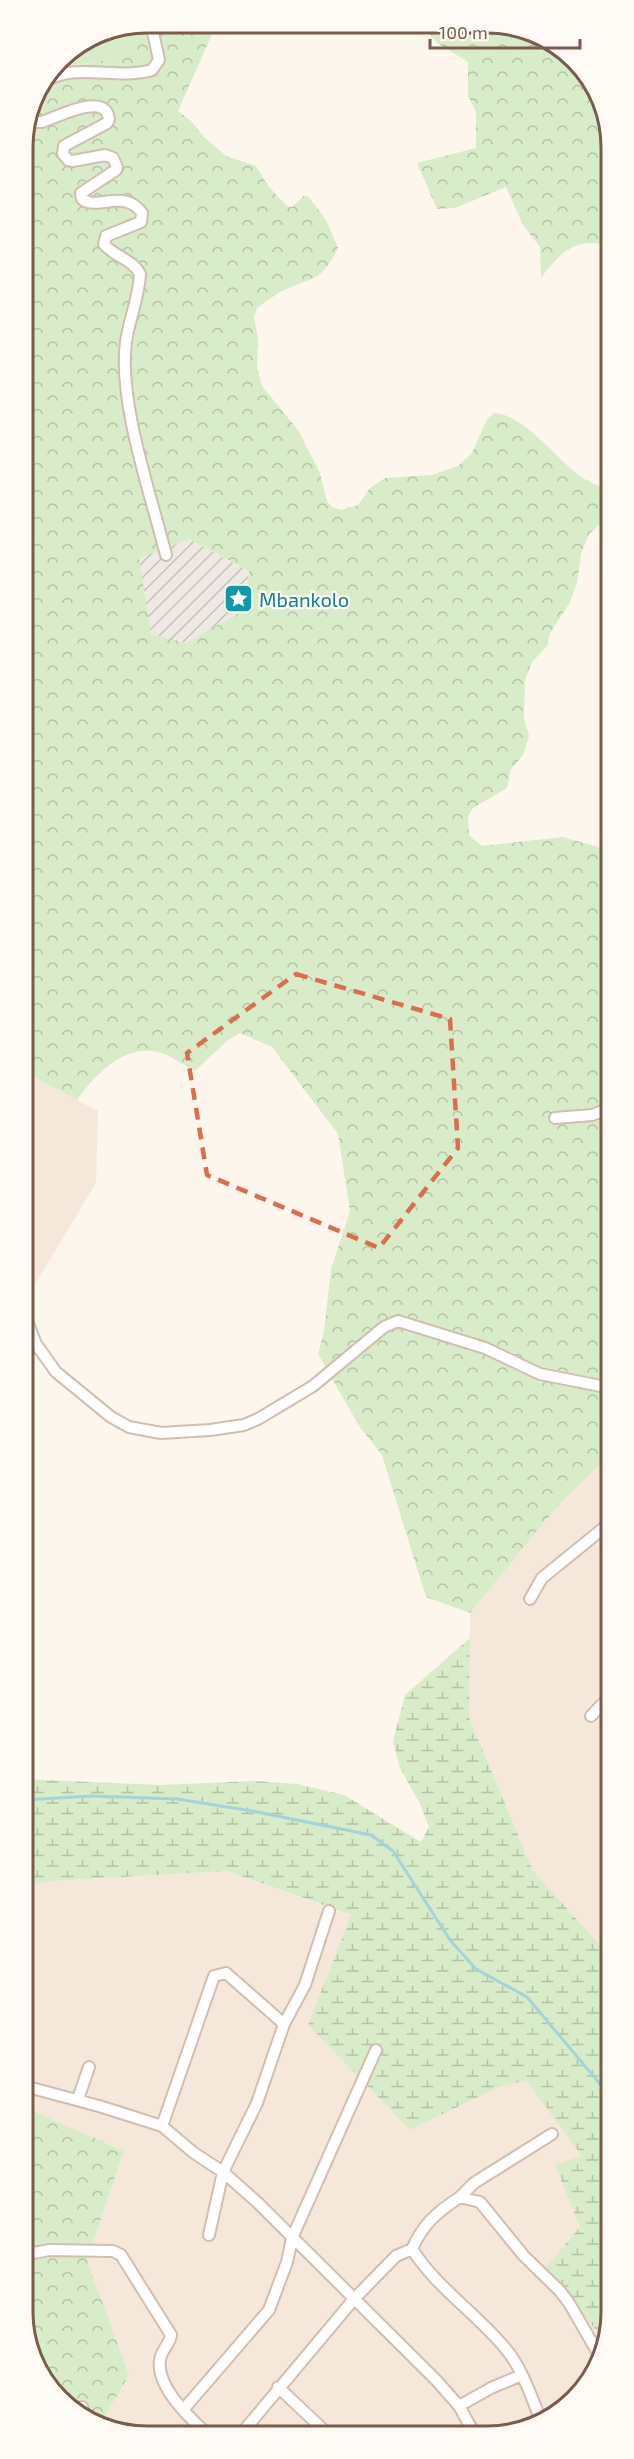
<svg xmlns="http://www.w3.org/2000/svg" width="634" height="2459" font-family="'Exo 2',sans-serif">
<defs>
<pattern id="industrial-furrows" width="10" height="10" patternUnits="userSpaceOnUse" patternTransform="scale(1.5)"><rect width="10" height="10" fill="#efe9e4"/><path d="M-1 1l2-2M0 10L10 0M9 11l2-2" fill="none" stroke="#c7c0bb"/></pattern>
<pattern id="forest-crowns" width="20" height="18" patternUnits="userSpaceOnUse" patternTransform="scale(1.5)"><rect width="20" height="18" fill="#d8ecc9"/><path d="M2 6a3 3 0 1 1 6 0M12 15a3 3 0 1 1 6 0" fill="none" stroke="#b4c2a5"/></pattern>
<pattern id="wetland-marsh" width="20" height="14" patternUnits="userSpaceOnUse" patternTransform="scale(1.5)"><rect width="20" height="14" fill="#d8ecc9"/><path d="M1 5h8M5 5V1M11 12h8M15 12V8" fill="none" stroke="#b4c2a5"/></pattern>
</defs>
<rect width="100%" height="100%" fill="#fdf6ec"/>
<path fill="#f5e8da" d="M23,1071L98,1111L96,1183L23,1304Z
M611,1455V1957L533,1871L469,1717L470,1613L561,1502Z
M227,1871L352,1916L308,2025L410,2130L499,2087L526,2079L583,2156L555,2166L581,2227L545,2269L596,2330L603,2341L580,2394L549,2420L504,2435L122,2434L101,2423L129,2375L87,2260L124,2151L24,2107L23,1887L51,1881Z"/>
<path fill="url(#industrial-furrows)" d="M189,539L249,571L246,609L186,643L151,634L138,558Z"/>
<path fill="#d8ecc9" d="M147,23H187H165L157,26L119,54L100,62L71,65L48,74L59,59L99,32Z"/>
<path fill="url(#forest-crowns)" fill-rule="evenodd" d="M165,23H217L178,111L191,121L204,137L226,156L256,166L268,186L287,206L292,207L304,196H308L326,220L338,248C321,280 320,275 289,288C278,292 267,301 257,308L254,317L258,339L257,368L262,386L298,430L320,473L327,501L332,507L341,510L358,505L370,488L385,478L432,475L458,466L472,453L487,419L494,413C523,414 557,459 580,476C589,483 601,486 611,490V513L589,534L581,554L577,583L570,602L549,635L548,645L532,662L525,680L524,718L529,736L523,755L511,769L507,788L473,808L468,816L469,835L482,846L563,837L601,848H611V1455L561,1502L470,1613L426,1597L382,1455L359,1426L318,1354L324,1331L331,1269L350,1211L338,1134L272,1047L240,1033L228,1040L195,1071C185,1066 173,1057 162,1053C126,1042 96,1073 77,1100L23,1071V139C31,106 34,71 74,65C87,63 98,64 110,58C130,49 145,31 165,23ZM189,539L249,571L246,609L186,643L151,634L139,558Z
M413,24L512,25L575,59L610,130V246C576,236 560,252 541,278L540,247L523,225L506,187L455,208L437,209L417,163L476,148V112L468,96V62L437,43L425,27H418Z
M24,2107L124,2151L87,2260L129,2375L101,2423L59,2400L24,2329Z"/>
<path fill="url(#wetland-marsh)" d="M470,1638L469,1717L533,1871L611,1957V2320L603,2341L596,2330L544,2269L580,2227L555,2165L582,2156L526,2080L499,2087L410,2130L308,2025L351,1915L227,1871L51,1881L23,1887V1779L159,1785L255,1781L297,1784L344,1795L421,1842L429,1827L420,1804L400,1768L393,1741L405,1695Z"/>
<g fill="none" stroke-linecap="round" stroke-linejoin="round">
<path stroke="#a5d3da" stroke-width="3" d="M23,1800L92,1796L177,1799L252,1811L371,1835L393,1851L450,1940L476,1969L527,1997L611,2097"/>
<defs>
<path id="street" d="M41,84C74,60 115,81 152,70L159,60L151,23
M29,116L35,122H42C57,117 106,91 109,119L107,123L64,146L63,154L68,160L73,161L105,155L113,158L117,167L116,170L81,193L82,199C97,211 125,188 142,213L141,222L106,236L104,244C114,257 133,259 140,274C139,298 129,319 126,342C118,402 151,495 166,555
M555,1118L592,1115L611,1108
M23,1311L36,1344L56,1372L111,1417L129,1427L161,1433L210,1430L244,1425L258,1419L313,1386L384,1327L398,1321L485,1348L540,1374L611,1388
M530,1599L542,1578L611,1522
M591,1716L611,1695
M284,2024L305,1985L329,1911
M24,2086L99,2106L162,2126L194,2153L223,2172L257,2202L436,2380L459,2406L475,2435
M78,2099L89,2067
M162,2126L214,1976L226,1973L284,2024L257,2103L223,2172L209,2235
M460,2197L474,2183L552,2134
M412,2249C423,2224 437,2212 460,2197L480,2202L524,2256L560,2291L569,2303L598,2353
M24,2255L49,2250L113,2251L121,2255L171,2335C170,2344 161,2350 160,2360C156,2387 190,2418 207,2434
M278,2387L329,2435
M459,2406L491,2388L522,2375
M82,2407L85,2414
M183,2410L269,2310L287,2262L292,2238L376,2050
M241,2434L354,2299L396,2256L412,2249C436,2287 476,2313 505,2348C523,2369 531,2397 542,2423"/>
</defs>
<use href="#street" stroke="#d1beb0" stroke-width="14"/>
<use href="#street" stroke="#fff" stroke-width="10"/>
</g>
<path fill="none" stroke="#dc6d51" stroke-width="4.5" stroke-dasharray="12 8" stroke-linejoin="round" d="M296,974L450,1019L458,1148L379,1248L207,1175L187,1053Z"/>
<defs>
<symbol id="sight-square" viewBox="-11 -11 22 22"><rect x="-9" y="-9" width="18" height="18" rx="4" fill="#0f9aa8" stroke="#fffaf3"/><path d="M0-6L1.8-2.2L6-1.7L2.9 1.2L3.7 5.4L0 3.3L-3.7 5.4L-2.9 1.2L-6-1.7L-1.8-2.2Z" fill="#fff"/></symbol>
</defs>
<g fill-rule="evenodd">
<use href="#sight-square" x="222" y="582" width="33" height="33"/>
</g>
<g text-anchor="middle" dominant-baseline="central" stroke-width="4.5" stroke-linejoin="round" paint-order="stroke">
<g font-size="20" fill="#0d838f" stroke="#fffaf3" text-anchor="start">
<text x="259" y="599">Mbankolo</text>
</g>
</g>
<path d="M0 0H634V2459H0ZM147 33H487A114 114 0 0 1 601 147V2312A114 114 0 0 1 487 2426H147A114 114 0 0 1 33 2312V147A114 114 0 0 1 147 33Z" fill="#fffaf3" fill-rule="evenodd"/>
<path fill="none" stroke="#7a5c4d" stroke-width="3" d="M147 33H487A114 114 0 0 1 601 147V2312A114 114 0 0 1 487 2426H147A114 114 0 0 1 33 2312V147A114 114 0 0 1 147 33Z"/>
<path d="M430 39v9h150v-9" fill="none" stroke="#7a5c4d" stroke-width="3"/>
<text x="439" y="39" font-size="18" fill="#7a5c4d" stroke="#fffaf3" stroke-width="4.5" paint-order="stroke">100 m</text>
</svg>
